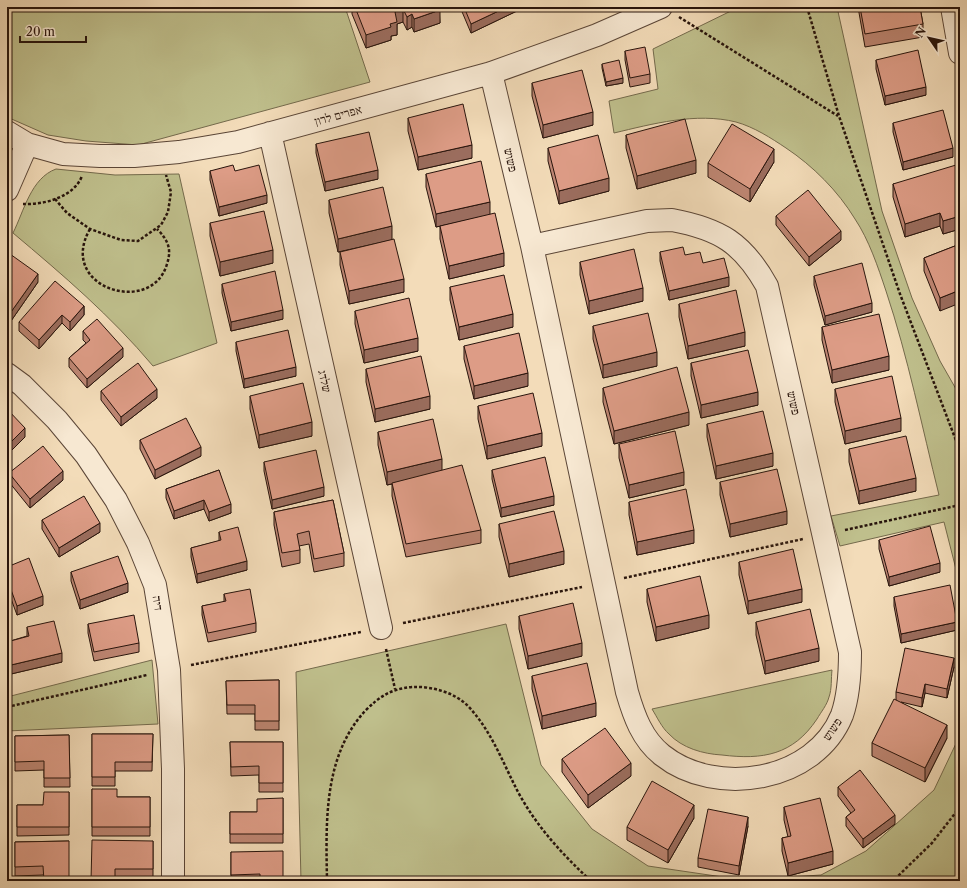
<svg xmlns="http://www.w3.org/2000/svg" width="967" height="888" font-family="'Libre Caslon Text','Frank Ruhl Libre',serif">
<rect width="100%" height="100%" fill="#f3dcb9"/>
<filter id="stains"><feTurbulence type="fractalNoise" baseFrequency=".005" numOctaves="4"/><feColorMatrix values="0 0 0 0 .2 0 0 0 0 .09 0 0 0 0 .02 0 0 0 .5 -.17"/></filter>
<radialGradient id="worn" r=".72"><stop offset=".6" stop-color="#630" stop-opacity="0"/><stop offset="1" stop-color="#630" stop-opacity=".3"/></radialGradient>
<path fill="#bfbf8c" stroke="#746a4c" d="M7,7H345L370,82L138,145L86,141L48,135L7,117Z
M735,7H837L882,211L912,298L940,361L960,396V585L944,522L840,546L831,516L939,495C922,427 908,357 886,291C878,267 869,240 855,219C838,191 813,166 786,148C771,138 754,127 736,122C696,112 652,124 614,133L609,101L658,89L653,49L735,9Z
M56,169L115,175L179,174L217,343L153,366C111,316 63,275 13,233C24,211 31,178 56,169Z
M506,624L541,765L592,829L648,866L743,880L821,875L866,851L934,790L960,735V881H301L296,672Z
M152,660L158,724L7,731V697Z
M832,670C831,678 832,689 829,697C827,705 821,712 817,719C793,755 763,760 722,755C703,754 682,748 669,734C662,728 657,717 652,709Z"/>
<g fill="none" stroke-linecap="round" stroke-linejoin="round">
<defs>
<path id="minor" d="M952,7L960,53
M491,73L532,246
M7,132L27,144L63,154L100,156H134L179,152L238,142L491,73L597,35L661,7
M270,133L381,628
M7,190L27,144
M672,220C720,229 743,243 767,286L850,652C850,673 849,695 842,715C815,782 716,798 662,755C642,739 634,716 627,692L532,246L647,221Z
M7,374L22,385L57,420L86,455L116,500L138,543L155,585L169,670L173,769V881"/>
</defs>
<use href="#minor" stroke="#5b4637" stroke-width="24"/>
<path stroke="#28140c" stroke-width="2.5" stroke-dasharray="3 2" stroke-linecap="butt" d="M807,7L839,116L900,294L960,451
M679,17L838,116
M55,199L67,213L90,229L121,240L138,241L161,225L168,212L171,192L166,175
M23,204C44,205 74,197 82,176
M90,229C56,288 152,317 167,264C172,249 168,240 157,229
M958,506L960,512
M845,530L960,505
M624,578L803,539
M403,623L582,587
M386,649L395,689
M191,665L361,632
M7,707L147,675
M327,881C326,823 323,757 365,711C380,696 391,689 412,687C431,686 454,692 468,706C491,730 503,763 518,792C537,827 562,854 591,881
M890,881L897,877L932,843L960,807"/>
<use href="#minor" stroke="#f7e8d2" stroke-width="22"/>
</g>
<path fill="#be8673" stroke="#28140c" d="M352,7H439L440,23L414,32L412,27L407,30L403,22L397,24V35L391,36V40L366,48L352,14Z
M460,7H519V10L471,33Z
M858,7H920L923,24V37L865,47Z
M625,51L650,74V83L630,87L625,60Z
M876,60L926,95L885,105L876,69Z
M602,64L623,83L606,86L602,68Z
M532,83L593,125L543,138L532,96Z
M408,118L472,158L418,170L408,131Z
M893,123L953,157L903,170L893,132Z
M626,135L696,173L637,189L626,148Z
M316,144L378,179L325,191L316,153Z
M548,148L609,191L559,204L548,161Z
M774,162L750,202L708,177V163Z
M210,171H235L267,203L219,216L210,180Z
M426,174L490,214L504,266L449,279L440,239V226L436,227L426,187Z
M960,177V229L943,234L940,226L905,237L893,197V184Z
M329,200L392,240L338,252L329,213Z
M776,216L841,240L809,266L776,225Z
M210,223L273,263L220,276L210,236Z
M960,244L940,311L924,271V258Z
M340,252L404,292L349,304L340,265Z
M660,252L685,255L703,263L729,286L669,300L660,261Z
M7,259L38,282L11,321L7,318Z
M580,262L643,301L589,314L580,275Z
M814,276L872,312L825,325L814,285Z
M222,284L283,319L231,331L222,293Z
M450,287L513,327L459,340L450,300Z
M679,304L745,346L688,359L679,317Z
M84,306V315L70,331L62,323L39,349L19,331V322Z
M355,311L418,351L364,363L355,324Z
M593,326L657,366L603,378L593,339Z
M822,327L889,370L832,383L822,340Z
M960,328V352L956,343V330Z
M83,331L123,357L87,388L69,367V358L86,343L83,340Z
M236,342L296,376L244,388L236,351Z
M464,346L528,386L474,399L464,359Z
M691,363L758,405L701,418L691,376Z
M366,369L430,409L375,422L366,382Z
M603,388L689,425L614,444L603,402Z
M835,389L901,431L845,444L835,402Z
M101,391L157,398L121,426L101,400Z
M250,396L312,436L259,448L250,409Z
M478,406L542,446L487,459L478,419Z
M707,424L773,466L716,479L707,437Z
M378,432L442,470L481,530V543L406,557L392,496V484L387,485L378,445Z
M140,440L201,456L155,479L140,449Z
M619,444L684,485L629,498L619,458Z
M849,449L916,491L859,504L849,462Z
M264,462L324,496L272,509L264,471Z
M219,470L231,513L209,521L204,509L174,519L166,498V489Z
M492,470L554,505L501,517L492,479Z
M9,473L63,480L30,508L9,482Z
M720,482L787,524L730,537L720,495Z
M333,500L344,553V566L314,572L309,544L299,546L300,550V563L282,567L274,525V512Z
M629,502L694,543L637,555L629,515Z
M42,520L100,532L59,557L42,529Z
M499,524L564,564L509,577L499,537Z
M219,532L247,570L197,583L191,557V548L219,541Z
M879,540L940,572L889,586L879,549Z
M739,562L802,602L748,614L739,575Z
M7,567L43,605L17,615L10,596L7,597Z
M71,572L128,592L80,609L71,581Z
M647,589L709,628L656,641L647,602Z
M224,594L256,623V632L208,642L202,615V606L224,602Z
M894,597L957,630L901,643L894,606Z
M519,616L582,656L528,669L519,629Z
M756,622L819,661L765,674L756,635Z
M88,624L139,643V652L94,661L88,633Z
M27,627L62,662L11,674L7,657V642L27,636Z
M954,667L947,698L925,693L922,707L901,702L947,738L925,782L872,756V743L896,700V692Z
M532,676L596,716L542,729L532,689Z
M279,680V730H255V714H227L226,681Z
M92,734H153L152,771H115V786H92Z
M69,735L70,787H44V770L15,771V736Z
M230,742H283V792H259V775L231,776Z
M562,759L631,776L588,808L562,772Z
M838,787L895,824L863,848L846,826V817L851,813L838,796Z
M92,789L117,797H150V836H92Z
M69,792V835L17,836V805H43Z
M283,798V843H230V812H257Z
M784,807L833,864L788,876L782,851V838L788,837L784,820Z
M694,818L668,863L627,840V827Z
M748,826L739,875L698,867V858Z
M69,841L43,875L15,876V842Z
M153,841V878H115L91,881Z
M231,852L283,881H231Z"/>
<path fill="#9b6d5e" stroke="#28140c" d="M507,7H519V10L471,33V24Z
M403,9V22L397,24V35L391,36V40L366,48V35L395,12Z
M440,10V23L414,32V19Z
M412,14V27L407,30V17Z
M623,78V83L606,86V82Z
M926,87V95L885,105V96Z
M593,112V125L543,138V125Z
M472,145V158L418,170V157Z
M953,148V157L903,170V162Z
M774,149V162L750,202V189Z
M696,160V173L637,189V176Z
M378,170V179L325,191V182Z
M609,178V191L559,204V191Z
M267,195V203L219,216V207Z
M490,202V215L436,227V214Z
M940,213V226L905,237V224Z
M960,216V229L943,234V221Z
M392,226V240L338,252V239Z
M841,231V240L809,266V257Z
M273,250V263L220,276V262Z
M504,253V266L449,279V266Z
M38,274V282L11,321V312Z
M729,277V286L669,300V291Z
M404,279V292L349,304V291Z
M643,288V301L589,314V301Z
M960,290V303L940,311V298Z
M872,303V312L825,325V316Z
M84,306V315L70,331V322Z
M283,310V319L231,331V322Z
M513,314V327L459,340V327Z
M62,315V323L39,349V340Z
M745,332V346L688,359V346Z
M418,338V351L364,363V350Z
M123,348V357L87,388V379Z
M657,352V366L603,378V365Z
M889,356V370L832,383V370Z
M296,367V376L244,388V379Z
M528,373V386L474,399V386Z
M157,389V398L121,426V417Z
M758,392V405L701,418V405Z
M430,396V409L375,422V409Z
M689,412V425L614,444V431Z
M901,418V431L845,444V431Z
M312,422V436L259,448V435Z
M25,428V437L7,455V446Z
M542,433V446L487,459V446Z
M201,447V456L155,479V470Z
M773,453V466L716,479V466Z
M442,459V472L387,485V472Z
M63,471V480L30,508V499Z
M684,472V485L629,498V485Z
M916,478V491L859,504V491Z
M324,487V496L272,509V500Z
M554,496V505L501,517V508Z
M204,500V509L174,519V511Z
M231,504V513L209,521V512Z
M787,511V524L730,537V524Z
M100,523V532L59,557V548Z
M694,530V543L637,555V542Z
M564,551V564L509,577V564Z
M247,561V570L197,583V574Z
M940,563V572L889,586V577Z
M128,583V592L80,609V600Z
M10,587V596L7,597V588Z
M802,589V602L748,614V601Z
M43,596V605L17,615V606Z
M709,615V628L656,641V627Z
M957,622V630L901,643V634Z
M582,643V656L528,669V656Z
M819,648V661L765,674V661Z
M62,653V662L11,674V665Z
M954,658V667L947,698V689Z
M925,684V693L922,707V698Z
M596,703V716L542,729V716Z
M947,725V738L925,782V768Z
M631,763V776L588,808V795Z
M694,805V818L668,863V850Z
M895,815V824L863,848V839Z
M748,817V826L739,875V866Z
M833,851V864L788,876V863Z"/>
<path fill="#dd9c86" stroke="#28140c" d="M355,7H439L440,10L414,19L412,14L407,17L403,9L395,12L397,22L390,24L391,27L366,35Z
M464,7H507L471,24Z
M860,7H920L923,24L865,34Z
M645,47L650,74L630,78L625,51Z
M918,50L926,87L885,96L876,60Z
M619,60L623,78L606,82L602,64Z
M582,70L593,112L543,125L532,83Z
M463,104L472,145L418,157L408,118Z
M943,110L953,148L903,162L893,123Z
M685,119L696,160L637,176L626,135Z
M732,124L774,149L750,189L708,163Z
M369,132L378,170L325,182L316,144Z
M598,135L609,178L559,191L548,148Z
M481,161L490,202L436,214L426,174Z
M233,165L235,171L259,165L267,195L219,207L210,171Z
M956,165L960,177V216L943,221L940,213L905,224L893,184Z
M383,187L392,226L338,239L329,200Z
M808,190L841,231L809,257L776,216Z
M264,211L273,250L220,262L210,223Z
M495,213L504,253L449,266L440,226Z
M394,239L404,279L349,291L340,252Z
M960,244V290L940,298L924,258Z
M683,247L685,255L700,252L703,263L724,258L729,277L669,291L660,252Z
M634,249L643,288L589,301L580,262Z
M10,254L38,274L11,312L7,309V259Z
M862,263L872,303L825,316L814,276Z
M275,271L283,310L231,322L222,284Z
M504,275L513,314L459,327L450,287Z
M55,281L84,306L70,322L62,315L39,340L19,322Z
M736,290L745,332L688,346L679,304Z
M409,298L418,338L364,350L355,311Z
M648,313L657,352L603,365L593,326Z
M879,314L889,356L832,370L822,327Z
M97,319L123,348L87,379L69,358L90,340L83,331Z
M960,328V339L956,330Z
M288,330L296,367L244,379L236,342Z
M519,333L528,373L474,386L464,346Z
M748,350L758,392L701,405L691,363Z
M421,356L430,396L375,409L366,369Z
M138,363L157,389L121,417L101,391Z
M677,367L689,412L614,431L603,388Z
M892,376L901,418L845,431L835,389Z
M303,383L312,422L259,435L250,396Z
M533,393L542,433L487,446L478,406Z
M7,409L25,428L7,446Z
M763,411L773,453L716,466L707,424Z
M186,418L201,447L155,470L140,440Z
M433,419L442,459L387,472L378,432Z
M675,431L684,472L629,485L619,444Z
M906,436L916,478L859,491L849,449Z
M43,446L63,471L30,499L9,473Z
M316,450L324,487L272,500L264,462Z
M545,457L554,496L501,508L492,470Z
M462,465L481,530L406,544L392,483Z
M777,469L787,511L730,524L720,482Z
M219,470L231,504L209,512L204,500L174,511L166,489Z
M686,489L694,530L637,542L629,502Z
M84,496L100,523L59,548L42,520Z
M333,500L344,553L314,559L309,531L297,534L300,550L282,553L274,512Z
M554,511L564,551L509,564L499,524Z
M930,526L940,563L889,577L879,540Z
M238,527L247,561L197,574L191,548L221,540L219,532Z
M793,549L802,589L748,601L739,562Z
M118,556L128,583L80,600L71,572Z
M29,558L43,596L17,606L10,587L7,588V567Z
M700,576L709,615L656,627L647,589Z
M950,585L957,622L901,634L894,597Z
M250,589L256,623L208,633L202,606L226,601L224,594Z
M573,603L582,643L528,656L519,616Z
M810,609L819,648L765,661L756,622Z
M134,615L139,643L94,652L88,624Z
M54,621L62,653L11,665L7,648V642L29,636L27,627Z
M905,648L954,658L947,689L925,684L922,698L896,692Z
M587,663L596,703L542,716L532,676Z
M279,680V721H255V705H227L226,681Z
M894,699L947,725L925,768L872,743Z
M605,728L631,763L588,795L562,759Z
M92,734H153L152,762H115V777H92Z
M69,735L70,778H44V761L15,762V736Z
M230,742H283V783H259V766L231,767Z
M860,770L895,815L863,839L846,817L855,810L838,787Z
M652,781L694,805L668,850L627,827Z
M92,789H117V797H150V827H92Z
M44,792H69V827H17V805H43Z
M283,798V834H230V812H257V799Z
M820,798L833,851L788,863L782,838L791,836L784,807Z
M708,809L748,817L739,866L698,858Z
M92,840L153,841V869H115V881H91Z
M69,841V881H44L43,866L15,867V842Z
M283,851V881H260V874L231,875V852Z"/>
<g text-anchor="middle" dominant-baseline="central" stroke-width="3" stroke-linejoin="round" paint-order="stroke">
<g font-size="12" fill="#28140c" stroke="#f7e8d2">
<text transform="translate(338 115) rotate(-15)">אפרים לרון</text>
<text transform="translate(511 160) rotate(77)">פשוש</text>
<text transform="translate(325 381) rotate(77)">שלדג</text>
<text transform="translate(794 403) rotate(77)">פשוש</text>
<text transform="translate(158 603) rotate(81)">דיה</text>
<text transform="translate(832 729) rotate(-56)">פשוש</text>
</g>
</g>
<rect width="967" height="888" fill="none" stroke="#f3dcb9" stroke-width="24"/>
<rect x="8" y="8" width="951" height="872" fill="none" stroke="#28140c" stroke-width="2"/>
<rect x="12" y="12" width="943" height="864" fill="none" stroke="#28140c"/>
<g transform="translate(929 38) rotate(304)" stroke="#f7e8d2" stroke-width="3" paint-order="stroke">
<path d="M0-3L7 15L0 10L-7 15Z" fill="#28140c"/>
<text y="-6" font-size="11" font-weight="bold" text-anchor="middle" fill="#28140c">N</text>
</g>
<path d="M20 36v6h66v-6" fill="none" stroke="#28140c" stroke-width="2"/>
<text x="26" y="36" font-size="12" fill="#28140c" stroke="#f7e8d2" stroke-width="3" paint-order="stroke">20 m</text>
<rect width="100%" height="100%" filter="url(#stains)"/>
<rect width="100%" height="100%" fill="url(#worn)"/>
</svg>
